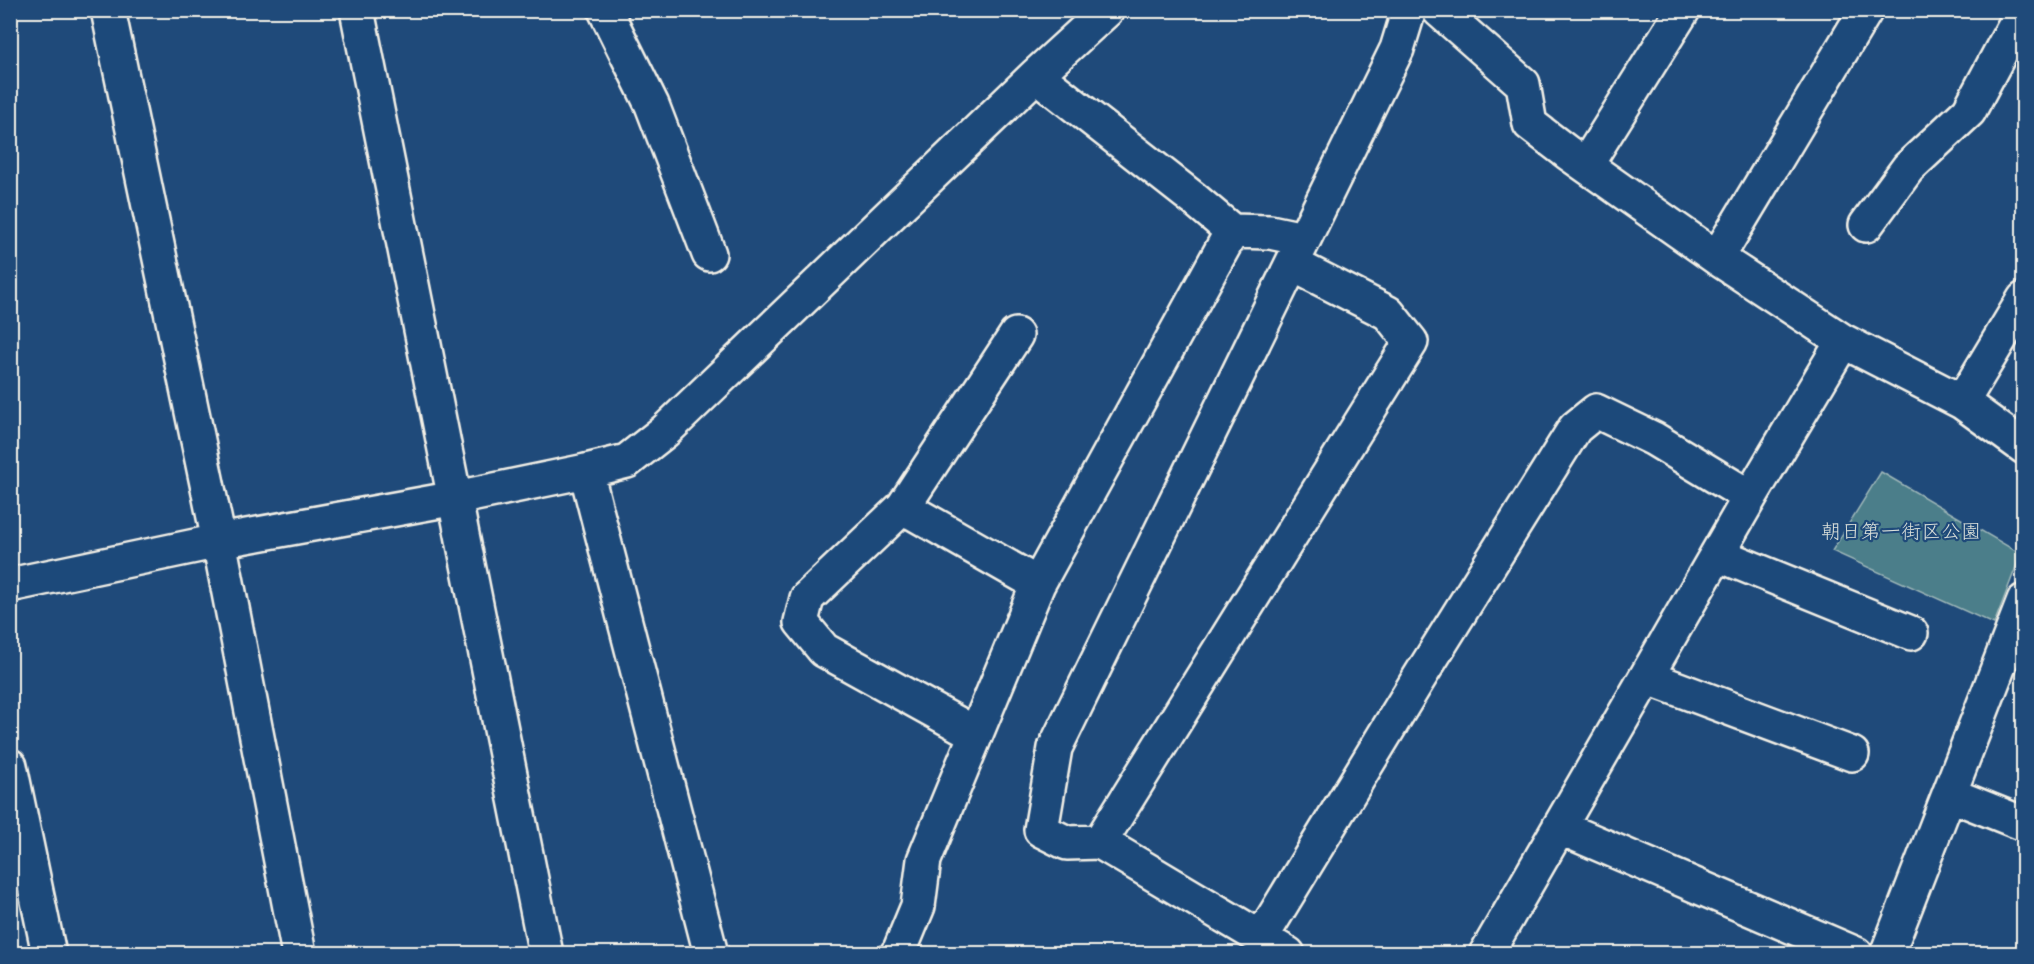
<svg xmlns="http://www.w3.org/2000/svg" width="2034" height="964" font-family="Dekko,'Klee One',sans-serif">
<rect width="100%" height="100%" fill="#1f4a7a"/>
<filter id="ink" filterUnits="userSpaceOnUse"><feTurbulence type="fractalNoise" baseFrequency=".0167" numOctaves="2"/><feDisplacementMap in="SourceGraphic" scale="12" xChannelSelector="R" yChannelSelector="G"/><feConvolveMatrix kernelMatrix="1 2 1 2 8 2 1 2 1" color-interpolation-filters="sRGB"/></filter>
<g filter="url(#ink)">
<path fill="#4b7e8a" stroke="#a0b8b9" stroke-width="1.5" d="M1881,472L2021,554L1994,624L1832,551Z"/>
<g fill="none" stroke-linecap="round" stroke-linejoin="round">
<defs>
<path id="street" d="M108,10L219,541L299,954
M357,10L546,954
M605,10L652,105L709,254
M1439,10L1523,84L1530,124L1568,153L1717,258L1843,341L1962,402L2024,447
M1036,75L1107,10
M1586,165L1683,10
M1866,225L1908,168L1969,111L2023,10
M1717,258L1866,10
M1962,402L2024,299
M586,471L711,954
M903,507L1038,584
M1717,554L1911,633
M10,585L219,541L456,498L586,471L627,461L665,431L1036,75L1194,199L1232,231
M1646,677L1852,754
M976,734L824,650L801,622L807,598L903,507L1016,335
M10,766L49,954
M1949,794L2024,824
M1559,827L1856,954
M1100,842L1411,342L1388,313L1292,264
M1261,938L1419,678L1575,428L1596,411L1654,439L1750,497
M897,954L899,952L918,906L924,860L1038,584L1232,231L1270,232L1303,239
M1288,954L1100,842L1067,843L1041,830L1055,748L1397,49L1409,10
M1486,954L1750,497L1843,341
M1887,954L2024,601"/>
</defs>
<use href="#street" stroke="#f4f1e8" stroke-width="38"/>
<use href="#street" stroke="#1f4a7a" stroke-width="33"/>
</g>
</g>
<g text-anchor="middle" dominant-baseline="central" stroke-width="4.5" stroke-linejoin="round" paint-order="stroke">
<g font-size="20" fill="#dbe0da" stroke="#1f4a7a">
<text x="1901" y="534">朝日第一街区公園</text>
</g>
</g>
<rect width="2034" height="964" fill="none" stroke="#1f4a7a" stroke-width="36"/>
<rect x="18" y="18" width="1998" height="928" fill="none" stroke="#f4f1e8" stroke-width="2" filter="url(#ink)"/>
</svg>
